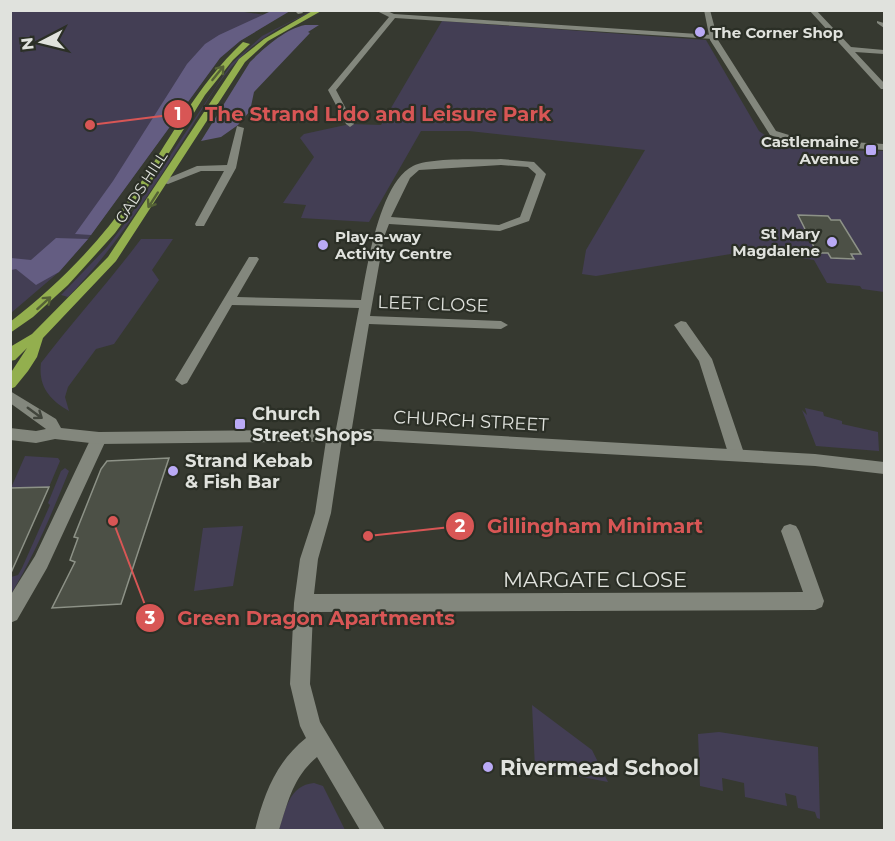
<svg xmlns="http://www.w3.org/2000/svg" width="895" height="841" font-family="Montserrat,sans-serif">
<rect width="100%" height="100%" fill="#363930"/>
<path fill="#433e54" d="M231,10L279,17L240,41L220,58L88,239L59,272L11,313V11Z
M311,11H314C286,23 259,38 238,60C216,82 201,113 184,139C149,195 114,249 68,297L61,295L107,247L126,222L231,64L262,36Z
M442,21L706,40L759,131C789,155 847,150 884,151V292L862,289L860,286L827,283L814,260L743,249V252L596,276L582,274L586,250L645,150L469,131H421L369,222L301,218L306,205L283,203L314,157L300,138L304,134L350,124L381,125Z
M141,239H173L152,270L159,280L114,344L96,349L68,387L65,397L69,411C50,400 38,387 41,363C73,321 109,282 141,239Z
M805,408L823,412L824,416L842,421V424L878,432L879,451L816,446L802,410L807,415Z
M25,456L58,458L60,461L49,487L11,488Z
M65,468L69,471C52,513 34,556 11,594V577L18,575L22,568L50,505L48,503L61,471Z
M243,526L233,586L194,591L203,528Z
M532,705L592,750L608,782L535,768Z
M719,732L818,747L820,819L817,818L815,812L798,808L796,796L785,793L787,806L745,797L744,783L722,778L723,791L700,786L698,734Z
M314,783L323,786L345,830H279C285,811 289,785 314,783Z"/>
<path fill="#645d82" d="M264,11H290L240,41L220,58L91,235L75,234L113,181L187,64L205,44L219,35L269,12Z
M305,25H319L308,32L310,33L254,92L250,111L238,125L221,137L201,141L250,62C264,48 285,29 305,25Z
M56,238L88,239L59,272L36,285L16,269L11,270V258L31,260Z"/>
<path fill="#4c5046" stroke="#8d9287" stroke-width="1.5" d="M798,215L828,216L831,220H840L861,254H851L854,259L831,258L828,253H817Z
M169,458L121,604L52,608L75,562L70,560L78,538L74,537L101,469L107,461Z
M49,487L30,530L10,575V488Z"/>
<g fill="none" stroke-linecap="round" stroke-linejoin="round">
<path fill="#83877d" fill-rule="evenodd" d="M294,10H301L303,13L298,14Z
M375,10H385L394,14L713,35L716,37L713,39L395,18L336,90L354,124L350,127L346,124L328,90L389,17Z
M809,10H816L851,47L884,50V54L855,52L884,83V89H881Z
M877,21L884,23V28L877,23Z
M237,126L244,128L236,168L205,224L204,226H196L195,224L224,171H201L168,184L159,182L197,166L227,165Z
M501,159L534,162L546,174L529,221L500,231L389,224L384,237L370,316L501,321L508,325L501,329L369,324L351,434L348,438L342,439L331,513L318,559L314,594L803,592L781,531L784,526L790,524L796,526L799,531L824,601L822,607L815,610L313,612L310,684L320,722L385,830H360L317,757C293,777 288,802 279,830H255C264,794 276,762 306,738L300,726L290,684L294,603L300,559L315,513L327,434L330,430L336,429L359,308L232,305L187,383L182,385L175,380L249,257H257L259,259L237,297L361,300C367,266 380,182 413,166C431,157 480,160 501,159ZM501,165L528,167L536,174L520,217L499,225L391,217L410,178L419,170Z
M681,321L686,322L712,359L745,456L743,460H731L729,456L699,361L674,325Z
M99,432L104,434L107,438L47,568L17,620L10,623V596L35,556L91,438L94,434Z"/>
<path fill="#83877d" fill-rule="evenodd" d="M704,10H710L718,40L776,131L802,139L884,144V150L801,145L770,135L710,40Z
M10,391L56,419L61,428L99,432L378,429L815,454L884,462V474L815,466L378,441L99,444L55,439L36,443L10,440V428L36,431L46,429L10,403Z"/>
<path fill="#93af4e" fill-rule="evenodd" d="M314,10H323L268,41L245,62L116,261L43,338L37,357L28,371L15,387L10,389V374L27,348L15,360L10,361V347L32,334L108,257L239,59L264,39Z
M243,42L250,44L233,60L205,95L144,193L115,233L68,285L33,317L10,333V322C58,285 99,243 133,194C169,142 196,86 243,42Z"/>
</g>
<defs><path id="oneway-shaft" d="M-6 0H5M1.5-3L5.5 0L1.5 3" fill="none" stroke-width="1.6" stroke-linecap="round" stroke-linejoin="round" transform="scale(1.5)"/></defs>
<g stroke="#556236">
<use href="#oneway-shaft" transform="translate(218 73) rotate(-51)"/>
<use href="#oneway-shaft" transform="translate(153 200) rotate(123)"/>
<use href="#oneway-shaft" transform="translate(44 303) rotate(-42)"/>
</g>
<use stroke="#41453c" href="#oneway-shaft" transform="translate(35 413) rotate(36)"/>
<g fill="#baaaf6" stroke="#2b2f26" stroke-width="2">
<circle cx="700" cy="32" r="6"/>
<rect x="865" y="144" width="12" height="12" rx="3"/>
<circle cx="832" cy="242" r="6"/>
<circle cx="323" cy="245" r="6"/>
<rect x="234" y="418" width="12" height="12" rx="3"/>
<circle cx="173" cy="471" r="6"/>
<circle cx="488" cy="767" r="6"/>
</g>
<g text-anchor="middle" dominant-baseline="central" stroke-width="4.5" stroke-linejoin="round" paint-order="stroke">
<g font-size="15" font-weight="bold" fill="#e0e2dd" stroke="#2b2f26" text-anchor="start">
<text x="712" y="32">The Corner Shop</text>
<text x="859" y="141" text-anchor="end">Castlemaine<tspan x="859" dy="17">Avenue</tspan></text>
<text x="820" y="233" text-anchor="end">St Mary<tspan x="820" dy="17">Magdalene</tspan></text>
<text x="335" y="236">Play-a-way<tspan x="335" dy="17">Activity Centre</tspan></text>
</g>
<g font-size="15" fill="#e0e2dd" stroke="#2b2f26">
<text transform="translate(141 187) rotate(-57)">GADS HILL</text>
</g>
<g font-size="18" fill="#e0e2dd" stroke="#2b2f26">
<text transform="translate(433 304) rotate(2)">LEET CLOSE</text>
<text transform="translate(471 421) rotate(3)">CHURCH STREET</text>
</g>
<g font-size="18" font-weight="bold" fill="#e0e2dd" stroke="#2b2f26" text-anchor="start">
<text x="252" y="414">Church<tspan x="252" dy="21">Street Shops</tspan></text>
<text x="185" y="461">Strand Kebab<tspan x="185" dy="21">&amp; Fish Bar</tspan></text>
</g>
<g font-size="21" fill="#e0e2dd" stroke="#2b2f26">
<text x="595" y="579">MARGATE CLOSE</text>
</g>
<g font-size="21" font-weight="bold" fill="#e0e2dd" stroke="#2b2f26" text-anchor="start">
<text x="500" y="767">Rivermead School</text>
</g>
</g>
<path fill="none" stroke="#d85655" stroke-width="2" d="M90 125L178 114M368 536L460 526M113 521L150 618"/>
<g fill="#d85655" stroke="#2b2f26" stroke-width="2">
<circle cx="90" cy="125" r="6"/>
<circle cx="368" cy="536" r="6"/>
<circle cx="113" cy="521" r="6"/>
<circle cx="178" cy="114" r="15"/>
<circle cx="460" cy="526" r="15"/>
<circle cx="150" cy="618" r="15"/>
</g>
<g font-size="18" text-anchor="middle" font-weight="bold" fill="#fff">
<text x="178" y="120">1</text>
<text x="460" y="532">2</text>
<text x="150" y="624">3</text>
</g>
<g font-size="20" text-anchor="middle" font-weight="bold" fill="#d85655" stroke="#2b2f26" stroke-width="4.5" stroke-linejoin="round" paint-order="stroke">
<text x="378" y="121">The Strand Lido and Leisure Park</text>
<text x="595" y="533">Gillingham Minimart</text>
<text x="316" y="625">Green Dragon Apartments</text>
</g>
<rect width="895" height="841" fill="none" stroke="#e0e2dd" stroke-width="24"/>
<g transform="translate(42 42) rotate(263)" stroke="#2b2f26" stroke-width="4.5" paint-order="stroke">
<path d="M0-4.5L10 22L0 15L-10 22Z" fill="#e0e2dd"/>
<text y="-9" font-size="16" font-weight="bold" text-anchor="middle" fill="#e0e2dd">N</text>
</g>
</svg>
